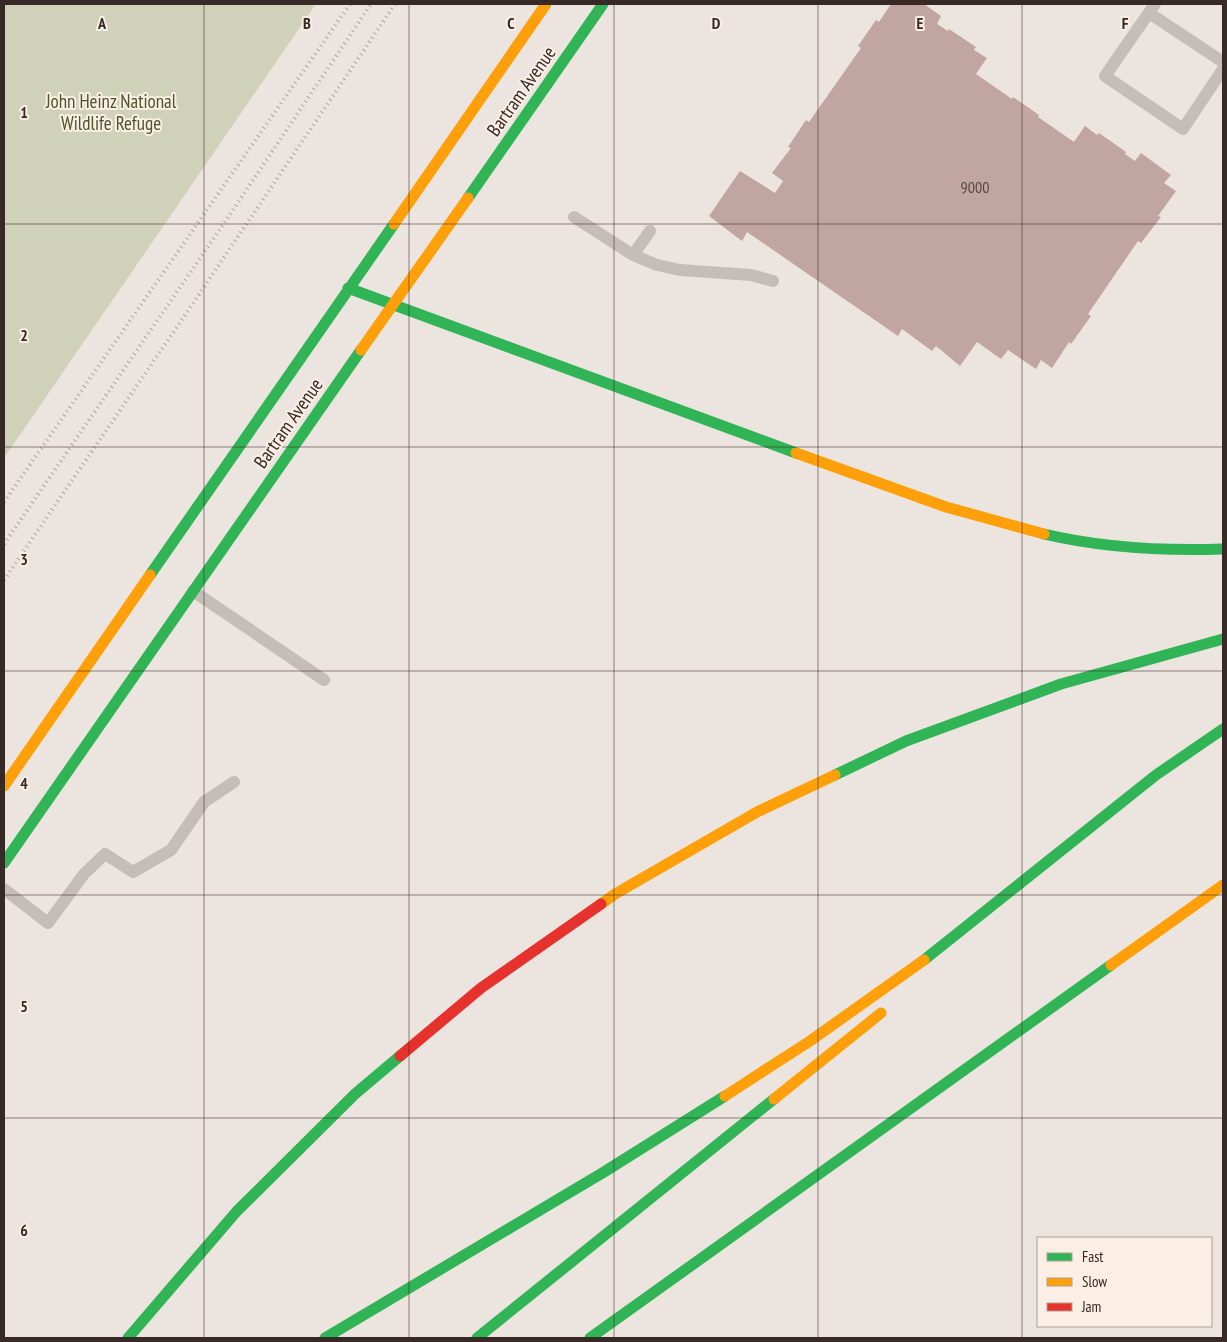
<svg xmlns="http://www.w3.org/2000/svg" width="1227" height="1342" font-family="'PT Sans Narrow',sans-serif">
<rect width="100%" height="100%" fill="#ece4df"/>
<path fill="#cfd1b8" d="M4,4H316L4,458Z"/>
<path fill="#c1a5a0" d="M891,4H924L941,16L937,24L948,31L949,29L976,47L974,50L987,58L976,74L1012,99L1013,97L1039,115L1038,117L1074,142L1085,126L1097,135L1099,133L1126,152L1125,154L1135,161L1141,153L1171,175L1164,183L1176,191L1158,216L1161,217L1141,243L1138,241L1088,314L1091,316L1071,344L1069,342L1052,368L1041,360L1036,369L1008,350L1001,359L977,342L960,366L936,346L932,351L902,329L898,336L747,232L742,241L709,216L740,171L775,193L783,181L772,173L791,148L788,147L806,120L809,122L861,48L858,46L876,20L879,22Z"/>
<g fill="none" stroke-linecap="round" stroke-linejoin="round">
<path stroke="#c5bdb8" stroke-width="12" d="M1155,4L1105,76L1183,129L1223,69
M1149,13L1223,62
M574,217L633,255L650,231
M633,255L657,265L680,270L751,275L773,281
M193,591L324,680
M4,889L48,923L84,874L105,854L133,872L171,850L204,802L234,782"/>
<path stroke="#30b455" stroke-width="11" d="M468,198L603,4
M348,288L796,453
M1044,534C1103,548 1162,551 1223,549
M150,575L394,224
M835,775L906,741L1061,684L1223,639
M4,863L361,350
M924,960L1156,775L1223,729
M128,1338L237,1211L355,1094L400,1056
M325,1338L604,1172L725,1096
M477,1338L774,1099
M590,1338L1111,965"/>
<path stroke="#ff9f0a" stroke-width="11" d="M394,224L546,4
M361,350L468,198
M796,453L946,507L1044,534
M4,786L150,575
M601,904L615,894L757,812L835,775
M1111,965L1223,885
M725,1096L810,1041L924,960
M774,1099L881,1013"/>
<path stroke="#e5322d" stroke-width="11" d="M400,1056L481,988L601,904"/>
<path stroke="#ada6a2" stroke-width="4" stroke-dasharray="1 4" stroke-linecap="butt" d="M4,502L350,4
M4,544L231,213L371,4
M4,580L179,324L395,4"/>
</g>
<path fill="none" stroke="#362926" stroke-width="1" stroke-opacity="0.55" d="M204,4V1338M409,4V1338M614,4V1338M818,4V1338M1022,4V1338M4,224H1223M4,447H1223M4,671H1223M4,895H1223M4,1118H1223"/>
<g text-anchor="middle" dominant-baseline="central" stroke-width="4" stroke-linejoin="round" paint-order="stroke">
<g font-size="16" fill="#594844">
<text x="975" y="187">9000</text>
</g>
<g font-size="19" fill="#362926" stroke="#faeee5">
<text transform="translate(521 91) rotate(-55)">Bartram Avenue</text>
<text transform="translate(288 423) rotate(-55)">Bartram Avenue</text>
</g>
<g font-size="19" fill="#4a5529" stroke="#faeee5">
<text x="111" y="101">John Heinz National<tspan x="111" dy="22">Wildlife Refuge</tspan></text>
</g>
</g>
<g font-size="16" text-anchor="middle" font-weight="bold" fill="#362926" stroke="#faeee5" stroke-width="4" stroke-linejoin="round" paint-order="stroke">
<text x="102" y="29">A</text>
<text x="307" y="29">B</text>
<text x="511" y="29">C</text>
<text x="716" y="29">D</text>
<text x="920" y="29">E</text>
<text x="1125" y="29">F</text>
<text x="24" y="118">1</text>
<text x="24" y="341">2</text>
<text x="24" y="565">3</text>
<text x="24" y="789">4</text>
<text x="24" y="1012">5</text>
<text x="24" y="1236">6</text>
</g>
<rect width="1227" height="1342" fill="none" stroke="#362926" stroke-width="10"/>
<rect x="1037" y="1237" width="175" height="90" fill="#faeee5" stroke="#ac9f99"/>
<rect x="1047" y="1253" width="25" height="8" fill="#30b455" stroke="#ac9f99"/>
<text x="1082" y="1262" font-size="15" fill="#362926">Fast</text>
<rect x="1047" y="1278" width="25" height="8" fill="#ff9f0a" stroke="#ac9f99"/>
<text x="1082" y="1287" font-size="15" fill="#362926">Slow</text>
<rect x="1047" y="1303" width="25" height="8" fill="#e5322d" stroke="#ac9f99"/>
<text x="1082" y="1312" font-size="15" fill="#362926">Jam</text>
</svg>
